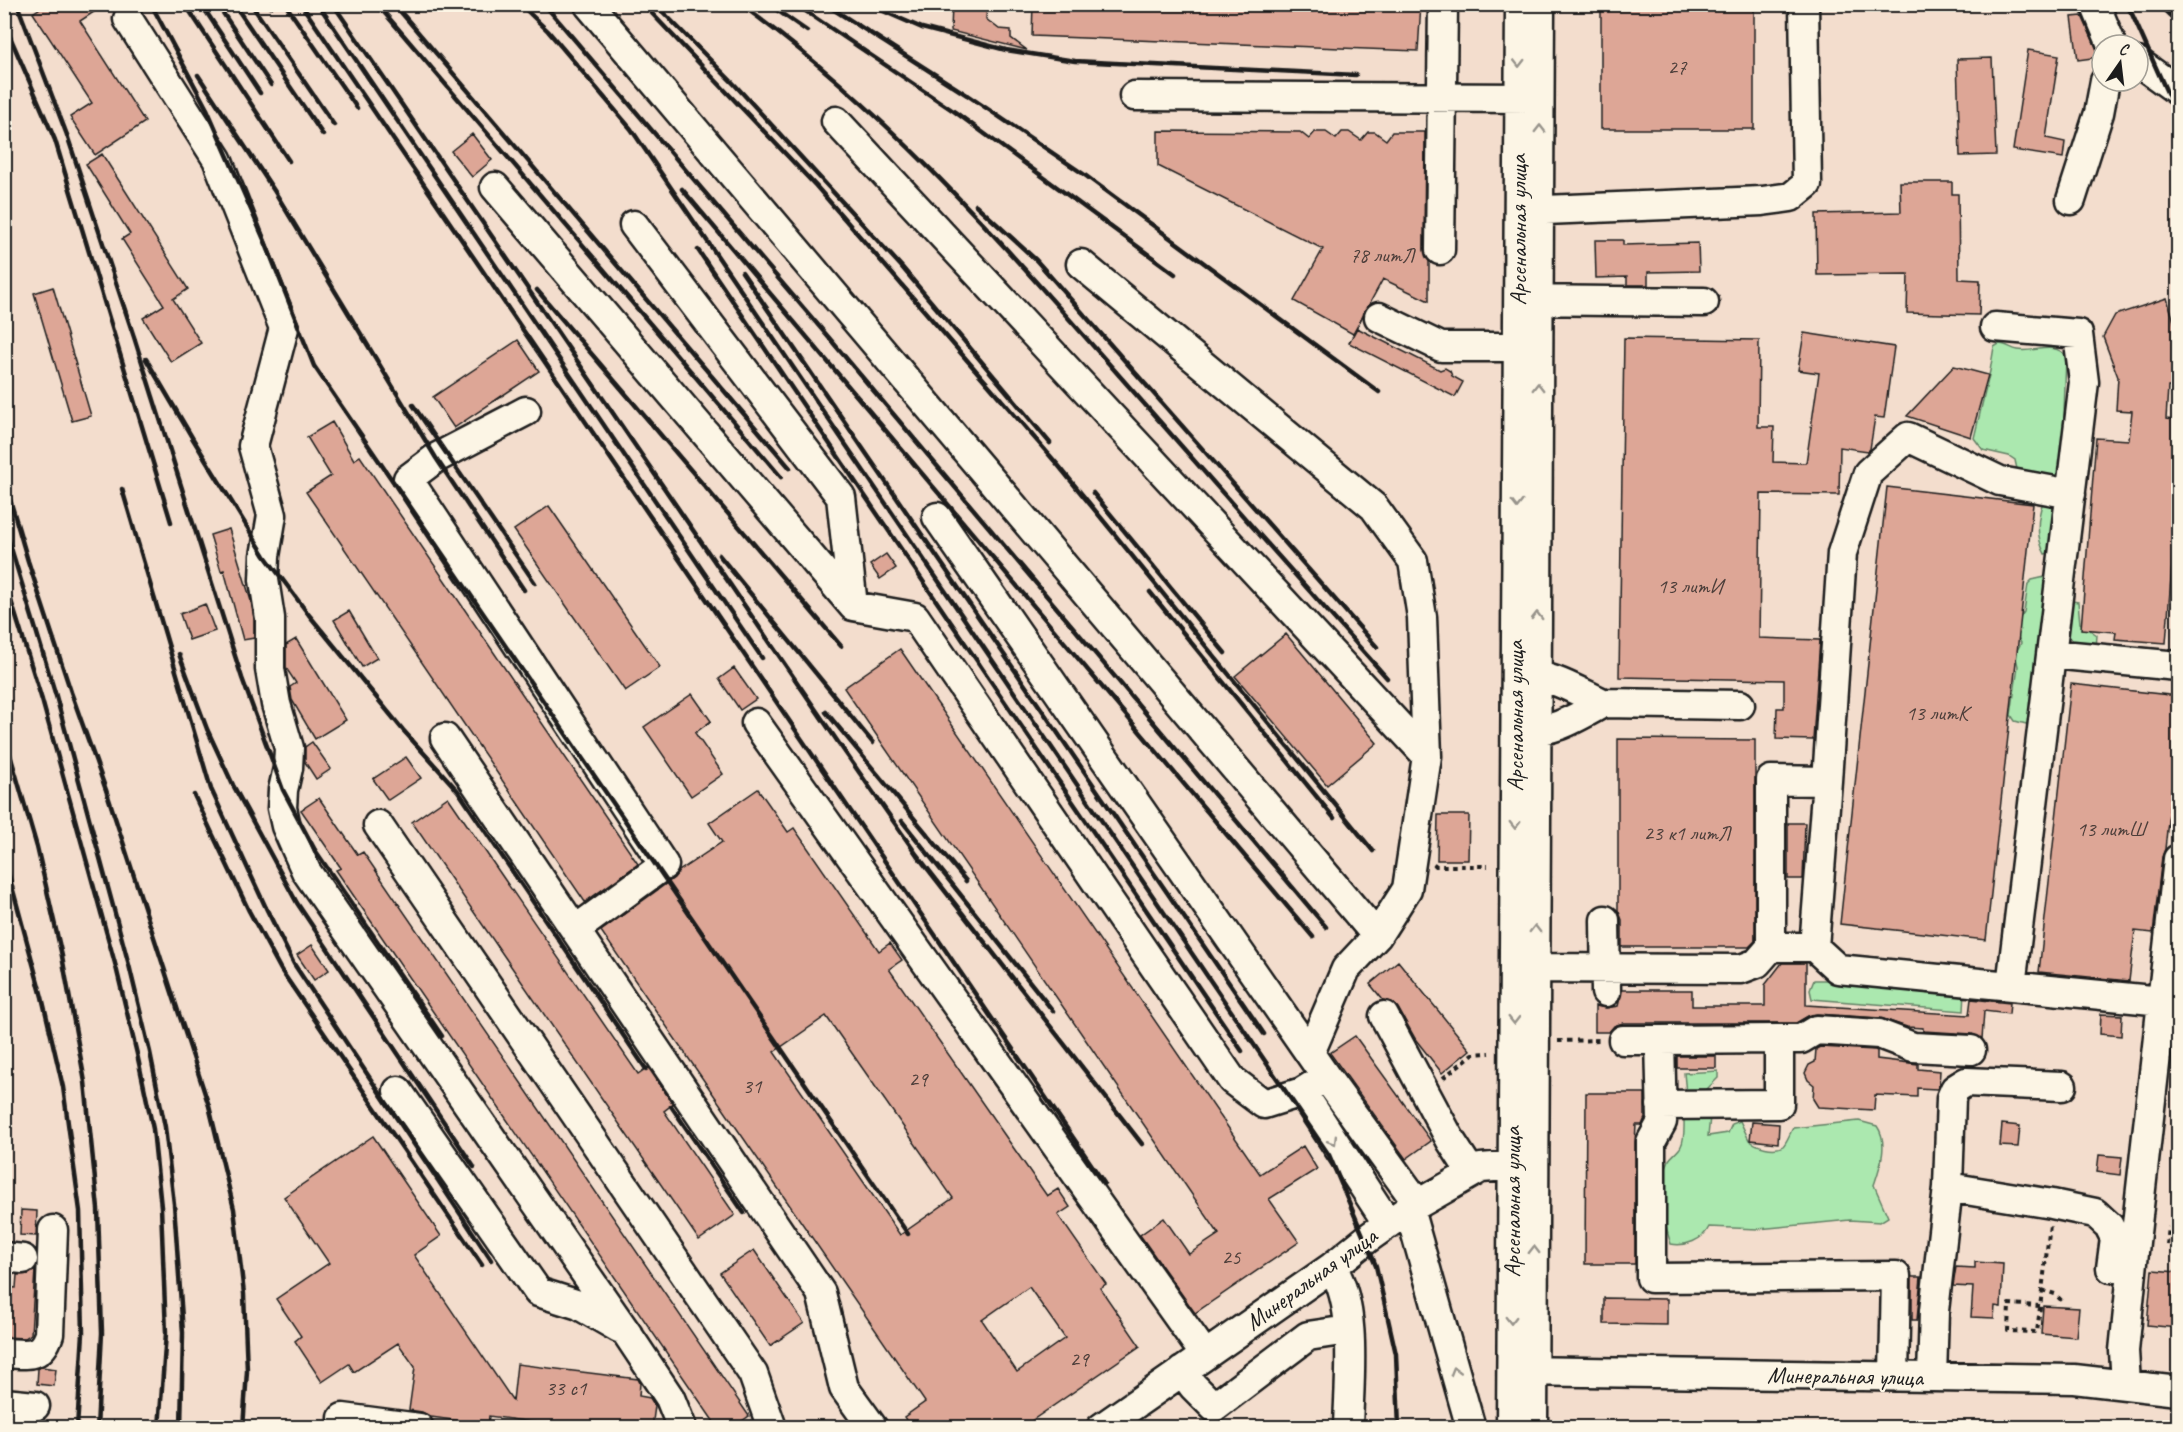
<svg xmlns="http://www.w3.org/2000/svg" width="2183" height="1432" font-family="Caveat,sans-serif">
<rect width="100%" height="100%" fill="#f3ddcd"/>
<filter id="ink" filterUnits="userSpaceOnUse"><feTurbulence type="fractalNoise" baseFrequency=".0167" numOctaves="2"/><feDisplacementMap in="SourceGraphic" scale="12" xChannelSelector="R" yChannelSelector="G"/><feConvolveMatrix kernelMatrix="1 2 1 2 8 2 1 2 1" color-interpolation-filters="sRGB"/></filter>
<g filter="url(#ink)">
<path fill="#abe8af" stroke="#648266" stroke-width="1.5" d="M1999,344C2007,344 2011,349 2018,350C2034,353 2054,341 2066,356L2062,472L2058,477L2022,479L2018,474L2015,460L2009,456L1983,450L1974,438L1990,371L1994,347Z
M2044,499L2057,502L2052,552L2045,554C2036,537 2037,517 2044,499Z
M2045,577C2047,610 2049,637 2035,668L2042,687L2034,726L2015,721L2011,715L2018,666L2015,654L2021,643L2013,628L2024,612L2028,584L2032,580Z
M2065,600L2078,602L2080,623L2097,635L2096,648L2077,646L2069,636L2060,619Z
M1814,980H1838L1965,990L1964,1011L1812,999L1810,990Z
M1718,1071V1078L1699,1097L1686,1093L1684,1073Z
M1710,1117L1708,1136L1728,1133L1732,1124L1740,1121L1749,1140C1756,1146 1774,1152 1783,1146C1787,1142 1790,1133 1793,1128L1859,1121L1877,1126C1889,1143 1880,1167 1874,1185L1888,1217L1880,1222L1850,1220L1758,1229L1709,1227C1703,1240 1685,1247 1671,1244C1663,1221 1658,1183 1669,1160C1672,1155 1679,1151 1681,1146C1685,1139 1684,1126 1684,1118Z"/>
<path fill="#dda696" stroke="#1c1c1c" stroke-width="1.5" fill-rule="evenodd" d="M46,4H106L80,21L145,122L95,155L70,117L92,103L33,13Z
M952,4H987L986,19L999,29L1011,30V38L1027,50L951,31Z
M1033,4H1421L1418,51L1032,36Z
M1601,4H1754V129H1601Z
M2082,16L2099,54V57L2078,60L2072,17Z
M2028,50L2059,55L2046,138L2065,142L2063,158L2013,150Z
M1992,58L1996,155L1960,156L1957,59Z
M1158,131L1300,132L1309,139L1315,132H1326L1336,139L1342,132H1349L1361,140L1368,132H1375L1386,140L1392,132H1425L1424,250L1429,261V301L1383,279L1353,334L1294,301L1323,249L1158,166Z
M472,134L492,160L472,177L451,151Z
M102,154L188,289L173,299L201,343L171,362L143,318L164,305L122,239L130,234L86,164Z
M1900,182H1952V194H1958L1959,279L1980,280L1979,315L1907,313L1908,274L1817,275L1816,214L1901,212Z
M1595,240H1623V245L1698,243L1699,271L1648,272V285H1627V277L1596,278Z
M53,287L91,416L72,421L34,293Z
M2167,298L2178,335V387H2168L2166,419L2176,420L2174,448L2178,449V485L2166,643L2115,639L2116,632L2081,629L2096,438L2129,440L2132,411L2116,410L2118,377L2103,337L2115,315Z
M1357,328L1440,370L1445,368L1450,371L1452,376L1463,382L1455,397L1349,343Z
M1804,333L1894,347L1884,418L1875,417L1870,449L1868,451L1840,447L1839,495L1761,494L1759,638L1820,640L1813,740L1776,739L1777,708H1784V680L1619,677L1624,338L1759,340L1758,427H1774L1773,462L1806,463L1819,373L1798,370Z
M518,340L539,371L454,428L433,397Z
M1954,366L1988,375L1971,437L1907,416Z
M332,422L354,460L360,456L638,864L585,902L306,492L331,476L307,437Z
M1887,487L2033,504L1986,940L1840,924Z
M549,506L660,667L625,691L514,530Z
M229,529L251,601L254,619V638L243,640L224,570L221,571L210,535Z
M886,554L896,568L880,579L870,565Z
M205,604L215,631L189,640L180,614Z
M349,611L377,658L362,667L334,620Z
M1286,634L1377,743L1327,785L1235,676Z
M296,639L346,720L315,739L292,700L290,687L296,683L286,668V645Z
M900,649L1260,1174L1303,1146L1317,1169L1269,1199L1299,1242L1195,1313L1140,1235L1164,1218L1189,1254L1219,1234L844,688Z
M734,668L756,699L740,710L719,679Z
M2071,684L2178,696V727L2165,849L2162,857L2153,933L2135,931L2129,981L2039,972Z
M692,694L711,721L695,733L723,774L691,796L644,727Z
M1618,739L1755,740V941L1749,947H1622V920L1618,910Z
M312,742L331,769L316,779L305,762V747Z
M406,757L421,778L388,800L373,779Z
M758,789L788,832L794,828L879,951L890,943L902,960L889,969L1047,1196L1058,1189L1070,1207L1058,1215L1106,1284L1100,1288L1140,1346L1021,1428H911L904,1417L925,1402L601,931L674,878L679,871L722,842L709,823ZM826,1016L953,1198L900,1235L774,1052ZM1029,1287L1065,1338L1017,1372L982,1320Z
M448,797L638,1074L648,1067L673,1104L664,1111L735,1215L699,1240L412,822Z
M319,798L358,855L363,852L749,1416L732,1428H718L336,870L341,868L301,810Z
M1438,815H1469L1468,860H1437Z
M1788,823H1805L1803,879H1788Z
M312,945L329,970L314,980L297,955Z
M1398,961L1470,1050L1442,1073L1416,1040L1398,1008L1392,1002L1383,1000L1370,984Z
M1782,963H1806V1005L1969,1015L1971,999L2010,1003L2009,1014L1984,1011L1982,1039L1972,1034L1923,1031V1028L1907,1027L1880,1018L1817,1014L1808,1016L1796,1023H1623L1614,1026L1609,1032H1595V1006L1606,1008L1618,1006L1622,990H1692V1006H1765V985Z
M2101,1014L2122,1015L2121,1036L2100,1034Z
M1355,1036L1431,1141L1406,1159L1330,1053Z
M1820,1047L1875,1050L1877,1051V1059L1918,1064V1069L1940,1071L1939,1085L1937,1089L1917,1088V1097L1875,1095L1874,1110L1818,1107L1813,1099L1814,1085L1808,1080L1805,1073L1809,1065L1815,1062L1816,1049Z
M1677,1056H1716V1068H1677Z
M1586,1093H1645V1118L1642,1125H1636L1635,1142V1264H1585Z
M1752,1122L1779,1124L1778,1143L1750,1140Z
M2002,1124L2020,1126L2018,1147L2000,1146Z
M373,1136L441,1236L414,1255L513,1401L517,1364L638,1379L640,1383L639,1396L650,1398L655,1406L652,1428H575L489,1416L488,1425L431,1417L422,1412L409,1410L415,1367L398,1343L354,1372L349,1364L322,1382L295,1341L301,1336L276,1299L329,1263L284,1197Z
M2099,1155L2122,1157L2120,1175L2097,1172Z
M21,1210L37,1211L36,1236L20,1235Z
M754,1250L804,1323L770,1346L720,1273Z
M1975,1262L2003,1264L2001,1307L1995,1306L1994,1318L1971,1317L1973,1287L1953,1286L1956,1267L1975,1268Z
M35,1270L31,1334L25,1338L4,1337V1287L16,1288L17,1275L29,1274Z
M2152,1270L2178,1272V1328L2147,1325Z
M1912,1277H1921L1917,1320H1912Z
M1604,1298L1667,1299V1325L1604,1324Z
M2043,1306L2079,1308L2076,1337L2041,1334Z
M41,1367L56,1369L54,1386L37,1384L38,1369Z"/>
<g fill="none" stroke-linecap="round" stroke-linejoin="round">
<defs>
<path id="minor" d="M2095,4L2112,45
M589,5L1377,936
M128,19L217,159L284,328L253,446L272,515L265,556L264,580L270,618V669L276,704L289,748L288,768L283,790L282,808L286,826L306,871L626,1332L670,1398L682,1428
M2138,62L2178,91
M1134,96L1536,98
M836,121L1427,756L1407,889L1377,936L1346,969L1310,1053
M495,187L853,606L915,617L1232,1080L1264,1104L1302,1092L1326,1077
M2071,200L2099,113L2105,81
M1521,211L1762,201L1791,197L1807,184L1804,4
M634,225L841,497L853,606
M1440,250L1443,4
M1081,264L1374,507L1413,561L1422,617L1427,756
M1520,300L1704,302
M1379,317L1441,347H1517
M1995,327L2078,334L2084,382L2011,986
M526,411L436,458L408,479L664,865L575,930
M937,517L1326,1077L1418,1204
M2052,654L2178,666
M1603,703L1740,705
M756,723L1205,1355
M1517,732C1552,733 1573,720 1603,703C1575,690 1550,674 1519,674
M445,738L821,1293L844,1388L873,1428
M378,825L753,1374L772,1428
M1605,920L1606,992
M1771,947V780L1827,781
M1814,947L1827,781L1842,553L1868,473L1908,437L2000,481L2071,494
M1516,968L1741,969L1757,963L1771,947H1814L1838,969L2162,1001
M1384,1016L1451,1141L1471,1172
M1779,1039H1801L1816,1030L1879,1034L1913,1047L1971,1050
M1623,1040H1660L1662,1122L1651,1142V1278L1896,1276L1894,1376
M1660,1040L1779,1039V1104L1661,1105
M398,1091L538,1292L579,1305L619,1328
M1302,1092L1388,1224
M1948,1187L2052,1204L2095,1213L2109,1226L2115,1238L2111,1268
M1409,1209L1471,1428
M4,1257L23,1259
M1332,1267C1358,1307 1349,1381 1348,1428
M4,1353C27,1354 41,1359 49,1334L53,1230
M1182,1371L1193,1386L1214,1407L1308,1336L1348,1330
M1516,1371L2074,1379L2178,1391
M1932,1377L1934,1311L1948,1187L1951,1098L1955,1089L1966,1082L2062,1086
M2126,1384L2124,1351L2135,1242L2178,859
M4,1403L35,1406
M343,1428V1418L419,1428
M1101,1428L1332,1267L1368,1238L1409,1209L1481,1168L1531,1164
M1511,1428L1520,4
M1533,1428L1540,4"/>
</defs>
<use href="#minor" stroke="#1c1c1c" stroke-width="33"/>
<path stroke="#1c1c1c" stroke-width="4" stroke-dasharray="4.5 4.5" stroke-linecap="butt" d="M1434,864L1436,866H1488
M1558,1041L1603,1040
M1443,1078L1473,1054L1490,1053
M2167,1245L2169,1227
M2042,1290L2055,1294L2062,1301
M2040,1306L2009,1304L2008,1331L2037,1332L2050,1225
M310,1428L320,1425"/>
<use href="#minor" stroke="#fcf5e5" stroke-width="28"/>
<path stroke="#1c1c1c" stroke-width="4.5" d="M17,4L67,135L134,337L242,678L283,790L315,850L442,1036
M151,4L207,109L266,244L314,366L908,1234
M185,4L289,161
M201,4L260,93
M217,4L271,85
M234,4L323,135
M251,4L334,125
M269,4L271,7
M285,4L357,108
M301,4L1104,1183
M318,4L762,658
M333,4L840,745L917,855L1142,1144
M377,4L781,477
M394,4L790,468
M520,4L548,31L631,129L1329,1155L1376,1266L1396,1354L1399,1428
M544,4L830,339L1326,927
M643,4L816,186L1058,465L1373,851
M655,4L735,85L901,266L1050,443
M740,4C882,106 995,235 1110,365C1202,470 1294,574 1387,678
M768,4L807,31
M795,4L955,112L1175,274
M825,4L967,95L1082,173L1379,392
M867,4L922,28L1006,50L1075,61L1356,75
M2126,4L2132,14L2178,117
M2158,4L2178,23
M4,23L55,140L171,522
M198,75L275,192L436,458L524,590
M682,189L1313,937
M976,205L1036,260L1377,647
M698,250L1242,1051
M742,272L1264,1034
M537,290L841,646
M146,359L193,439L265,556L309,615L403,730L458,791L646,1069
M413,405L535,583
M4,479L28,561L71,692L106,790L209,1106L234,1209L244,1294L247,1371L243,1428
M122,489L211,789L267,910L294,964L491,1260
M1093,493L1225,653
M4,525L56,696L129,965L150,1052L165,1127L174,1204L183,1333L181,1428
M719,555L873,743
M4,578L42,700L116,967L137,1054L153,1129L161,1207L166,1333L159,1428
M1150,592L1334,818
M179,654L207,729L233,785L297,903L474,1167
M826,712L966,881
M4,734L37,847L62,956L85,1082L98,1209L102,1333L97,1428
M194,795L249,911L281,970L482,1265
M902,821L1053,1011
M4,857L42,997L63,1087L80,1211L83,1333L77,1428
M671,1106L744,1213"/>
</g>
<defs><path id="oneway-chevron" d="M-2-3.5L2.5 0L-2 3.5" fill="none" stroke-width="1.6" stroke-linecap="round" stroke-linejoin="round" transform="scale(1.5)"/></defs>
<g stroke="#97938b">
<use href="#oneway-chevron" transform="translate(1519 63) rotate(90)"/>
<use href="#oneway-chevron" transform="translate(1540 129) rotate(-90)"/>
<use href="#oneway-chevron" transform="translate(1538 387) rotate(-90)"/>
<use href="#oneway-chevron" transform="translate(1517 504) rotate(90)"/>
<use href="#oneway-chevron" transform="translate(1537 616) rotate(-90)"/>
<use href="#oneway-chevron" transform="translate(1515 825) rotate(90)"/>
<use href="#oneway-chevron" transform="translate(1535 929) rotate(-90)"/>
<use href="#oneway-chevron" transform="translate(1514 1020) rotate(90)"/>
<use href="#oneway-chevron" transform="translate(1333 1141) rotate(58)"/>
<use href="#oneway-chevron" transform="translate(1534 1250) rotate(-90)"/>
<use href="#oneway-chevron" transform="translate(1511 1320) rotate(90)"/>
<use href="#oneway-chevron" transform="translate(1455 1371) rotate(-106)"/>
</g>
</g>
<g text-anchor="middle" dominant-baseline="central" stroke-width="4.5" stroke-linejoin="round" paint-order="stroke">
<g font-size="21" fill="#4c3e3a">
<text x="1677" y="67">27</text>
<text x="1382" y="255">78 литЛ</text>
<text x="1690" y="586">13 литИ</text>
<text x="1937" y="713">13 литК</text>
<text x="2111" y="829">13 литШ</text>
<text x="1687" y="833">23 к1 литЛ</text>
<text x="918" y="1079">29</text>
<text x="752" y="1086">31</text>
<text x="1231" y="1257">25</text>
<text x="1079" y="1359">29</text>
<text x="566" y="1388">33 с1</text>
</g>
<g font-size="24" fill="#1c1c1c" stroke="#fcf5e5">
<text transform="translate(1518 230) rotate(-90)">Арсенальная улица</text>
<text transform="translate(1515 716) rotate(-90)">Арсенальная улица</text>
<text transform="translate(1512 1202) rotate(-90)">Арсенальная улица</text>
<text transform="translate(1311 1279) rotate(-36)">Минеральная улица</text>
<text transform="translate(1845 1376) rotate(1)">Минеральная улица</text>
</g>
</g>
<rect width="2183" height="1432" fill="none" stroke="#fcf5e5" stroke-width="24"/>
<rect x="12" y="12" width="2159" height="1408" fill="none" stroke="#1c1c1c" stroke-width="2" filter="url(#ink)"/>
<g transform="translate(2120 63) rotate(14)"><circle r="28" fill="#fcf5e5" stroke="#a29e95" stroke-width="1.5"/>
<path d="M0-4.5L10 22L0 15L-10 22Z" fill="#1c1c1c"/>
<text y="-9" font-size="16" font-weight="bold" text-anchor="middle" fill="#1c1c1c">С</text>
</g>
</svg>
